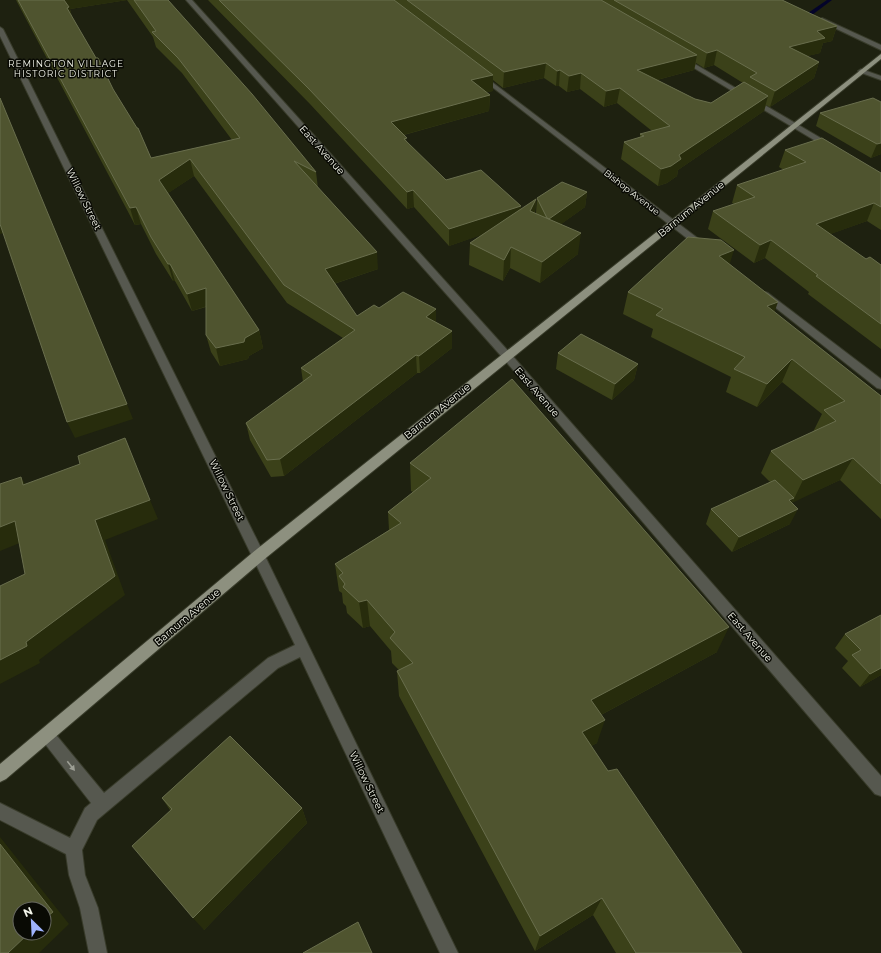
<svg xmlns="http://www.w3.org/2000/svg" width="881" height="953" font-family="Montserrat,sans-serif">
<rect width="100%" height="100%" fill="#1e2110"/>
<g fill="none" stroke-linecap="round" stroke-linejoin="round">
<path fill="#04042a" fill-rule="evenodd" d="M827,0H832L812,15H808V13Z"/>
<defs>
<path id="minor" d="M186,0H192L510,353L881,776V796L875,794L502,357Z
M822,18L881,45V50L820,21L819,20Z
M0,27L3,29L265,556L458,953H440L300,657L278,668L97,820L82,850L85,875L98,908L107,953H89L80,908L69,875L66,854L0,820V803L70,838L85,808L91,803L42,740L39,735L42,730L47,728L52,730L104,793L268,658L295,645L0,36Z
M679,57H683L836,147L832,149H829L679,59Z
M861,69L881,76V80L859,72L858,71Z
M480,73L708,246L710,248L708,250H702L478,76V74Z
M765,292L768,293L881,379V389L877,388L762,297L760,295L762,293Z"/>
<path id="major" d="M881,54V59L267,557L6,779L0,782V764L257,549Z"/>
</defs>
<use href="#minor" stroke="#383b2a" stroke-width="2"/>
<use href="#major" stroke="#383b2a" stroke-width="2"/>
<use href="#minor" fill="#56584f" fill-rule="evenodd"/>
<use href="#major" fill="#8d907f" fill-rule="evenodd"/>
</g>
<path fill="#3b4119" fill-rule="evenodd" d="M16,0H168L316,172L318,188L378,269L334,284L357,316L379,308L436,309V322L452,331V348L420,373H417L284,476L271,477L250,440L246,423L303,382L301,368L343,338L287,303L194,176L168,193L259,330L263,348L249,356L248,359L220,366L211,352L206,335V307L192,311L175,281H173L156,254L141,224L135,225ZM127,0L153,37L156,47L182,73L232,140L151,158L72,17L70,9Z
M208,0H782L837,26L832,41L823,43L820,53L807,56L819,62L814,78L770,107L766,105L764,111L678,170L677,176L667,183L658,186L621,159L624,142L640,138V134L652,131L617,103L604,107L580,89L567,92L559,86H556L544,78L503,88L493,80V91L486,92L490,95L489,111L404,135L407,142L446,180L521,210L536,199L535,213H536L537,198L587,192L585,207L561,224L578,254L540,283L510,268L503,281L469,265L470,243L483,234L449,246L414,207L407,209L310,104ZM696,63L704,68L714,65L743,83L711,103L695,99L657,80L694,70Z
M881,102V154L871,158L816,126L820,113Z
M785,150L881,173V230L867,221L830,234L866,259L881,265V349L808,294L809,292L765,258L754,263L708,229L713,211L734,204L732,203L737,185L784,170L779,167Z
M730,264L774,312L881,396V519L840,480L792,502L790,524L732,552L706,524L711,509L770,482L761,473L771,451L813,432L822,414L782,382L757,407L726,392L731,377L651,337L653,329L623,314L628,292Z
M558,353L638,364L634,380L612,400L556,369Z
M410,463L717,652L601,715L597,743L591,746L608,771L742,953H616L593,915L535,951L399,696L397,671L399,670L392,663L391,651L370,626L363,628L347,613L346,606L343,603L342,593L339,591L335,564L389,530L388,512L413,492L411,491Z
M881,615V675L860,687L842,668L848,661L835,648L845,634Z
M162,798L302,808L307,823L204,930L170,810Z"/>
<path fill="#272c0c" d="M62,0H127L70,9L73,22Z
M837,26L832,41L823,43L820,53L784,62L789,47L817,31Z
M717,50L714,65L704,68L707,53Z
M697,55L694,70L634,86L637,70Z
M819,62L814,78L770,107L775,91Z
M546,63L544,78L503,88L504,72Z
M560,70L559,86H556L557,71Z
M581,73L580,89L567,92L569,76Z
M493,75V91L471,96V80Z
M620,88L617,103L604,107L606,91Z
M490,95L489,111L392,138L391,122Z
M768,96L764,111L678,170L677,176L667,183L658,186L661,169L679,155Z
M881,143V154L871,158L877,144Z
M190,159L194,176L164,196L159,180Z
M413,190L414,207L407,209V192Z
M587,192L585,207L546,235L548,219Z
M536,199L534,220L530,211Z
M874,203L867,221L809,242L816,224Z
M521,206L520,222L449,246V229Z
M136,207L141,224L135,225L130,208Z
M0,223L5,233L0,234Z
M581,233L578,254L540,283L542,262Z
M771,240L765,258L754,263L760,245Z
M511,247L510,268L503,281L504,260Z
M734,250L727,273L719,256Z
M377,252L378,269L327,286L325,269Z
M168,264H170L175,281H173Z
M206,288L210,305L192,311L187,294Z
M778,302L770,325L767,306Z
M436,309V326L426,317Z
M259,330L263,348L249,356L248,359L220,366L216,348L245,338Z
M452,331V348L420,373L419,356Z
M416,355L417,373L284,476L280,459Z
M792,359L782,382L757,407L767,384Z
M638,364L634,380L612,400L615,384Z
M127,404L133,419L75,438L67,422Z
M853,458L840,480L792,503L803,480Z
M21,477L32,496L23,485Z
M794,498L787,513L789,500Z
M150,500L158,519L105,540L125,595L39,660L40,663L0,684V660L26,642L95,520Z
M798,509L790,524L732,552L739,537Z
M15,521L27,540L0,551V527Z
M367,600L370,626L363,628L359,602Z
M729,627L717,652L584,724L591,700Z
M881,668V675L860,687L870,674Z
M605,720L597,743L575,755L582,732Z
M302,808L307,823L204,930L193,918Z
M0,837L69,924L39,953H8L29,933H44V919L0,844Z
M602,898L593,915L535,951L540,936Z"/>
<path fill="#4f542f" stroke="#696e4d" d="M18,0H64L69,7L67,8L96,58H98L113,89L137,128H138L151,158L240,138L178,58L152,32L156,31L134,0H168L252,94L316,172L294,161L377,252L325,269L357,316L374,305L379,308L403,292L436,309L426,317L452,331L419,356L416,355L280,459L267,460L246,423L312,375L301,368L355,330L284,285L190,159L159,180L259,330L245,338L244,342L216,348L206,335V288L187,294L170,264H168L151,237L136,207L130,208Z
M219,0H394L493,75L471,80L490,95L391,122L407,138L404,139L446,180L481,170L521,206L449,229L413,190L407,192L308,88Z
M407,0H601L697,55L637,70L695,99L711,103L744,82L768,96L679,155L681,159L671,166L661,169L624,142L644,136L640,134L670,126L620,88L606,91L581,73L569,76L560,70L557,71L546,63L504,72Z
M614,0H782L837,26L817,31L825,38L789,47L819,62L775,91L750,77L757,73L717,50L707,53Z
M0,98L127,404L67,422L0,224Z
M873,98L881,102V143L877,144L820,113Z
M822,138L881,173V207L874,203L816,224L866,259L870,257L881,265V324L816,276L818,275L771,240L760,245L713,211L755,197L737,185L806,162L785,150Z
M562,182L587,192L549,219L547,218L537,198Z
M536,199L530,211L581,233L542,262L511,247L504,260L470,243Z
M688,237L721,240L734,250L719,256L778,302L767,306L881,396V484L853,458L803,480L771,451L836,421L824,410L845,401L792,359L767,384L734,369L745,357L656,315L663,309L628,292Z
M581,334L638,364L615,384L558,353Z
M512,379L729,627L591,700L605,720L582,732L608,771L617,769L742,953H636L602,898L540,936L397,671L413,663L390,638L395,632L367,600L359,602L343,587L345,584L339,576L343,573L335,564L401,523L388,512L431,478L410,463Z
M125,438L150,500L95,520L115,576L26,642L27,646L0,660V586L25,574L15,521L0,527V484L21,477L23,485L80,464L78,456Z
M775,480L794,498L789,500L798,509L739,537L711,509Z
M881,615V668L870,674L852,655L861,650L845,634Z
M230,736L302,808L193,918L132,846L172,809L162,798Z
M0,844L53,912L44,919V909H20V933H29L8,953H0Z
M358,922L372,953H303Z"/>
<defs><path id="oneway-solid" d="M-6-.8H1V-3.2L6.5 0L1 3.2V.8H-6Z"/></defs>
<use fill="#9d9f95" href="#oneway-solid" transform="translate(71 766) rotate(52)"/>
<g text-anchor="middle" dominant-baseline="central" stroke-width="3" stroke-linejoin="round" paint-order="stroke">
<g font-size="9" letter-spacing="1" fill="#f4f6eb" stroke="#090a04">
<text x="66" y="63">REMINGTON VILLAGE<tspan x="66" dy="10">HISTORIC DISTRICT</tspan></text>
</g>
<g font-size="9" fill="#f4f6eb" stroke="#090a04">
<text transform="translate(632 192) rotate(38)">Bishop Avenue</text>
</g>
<g font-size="10" fill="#f4f6eb" stroke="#090a04">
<text transform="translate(322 150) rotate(48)">East Avenue</text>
<text transform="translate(84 199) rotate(64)">Willow Street</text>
<text transform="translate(691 209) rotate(-39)">Barnum Avenue</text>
<text transform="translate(537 392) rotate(49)">East Avenue</text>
<text transform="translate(437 411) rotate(-39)">Barnum Avenue</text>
<text transform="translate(227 490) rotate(64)">Willow Street</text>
<text transform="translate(187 617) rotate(-40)">Barnum Avenue</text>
<text transform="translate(750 637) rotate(49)">East Avenue</text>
<text transform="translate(367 782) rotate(64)">Willow Street</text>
</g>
</g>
<g transform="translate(32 921) rotate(336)"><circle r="19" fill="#090a04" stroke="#676860"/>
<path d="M0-3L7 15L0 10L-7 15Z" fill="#9fb3fd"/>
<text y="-6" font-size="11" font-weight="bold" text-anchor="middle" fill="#f4f6eb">N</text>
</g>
</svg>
